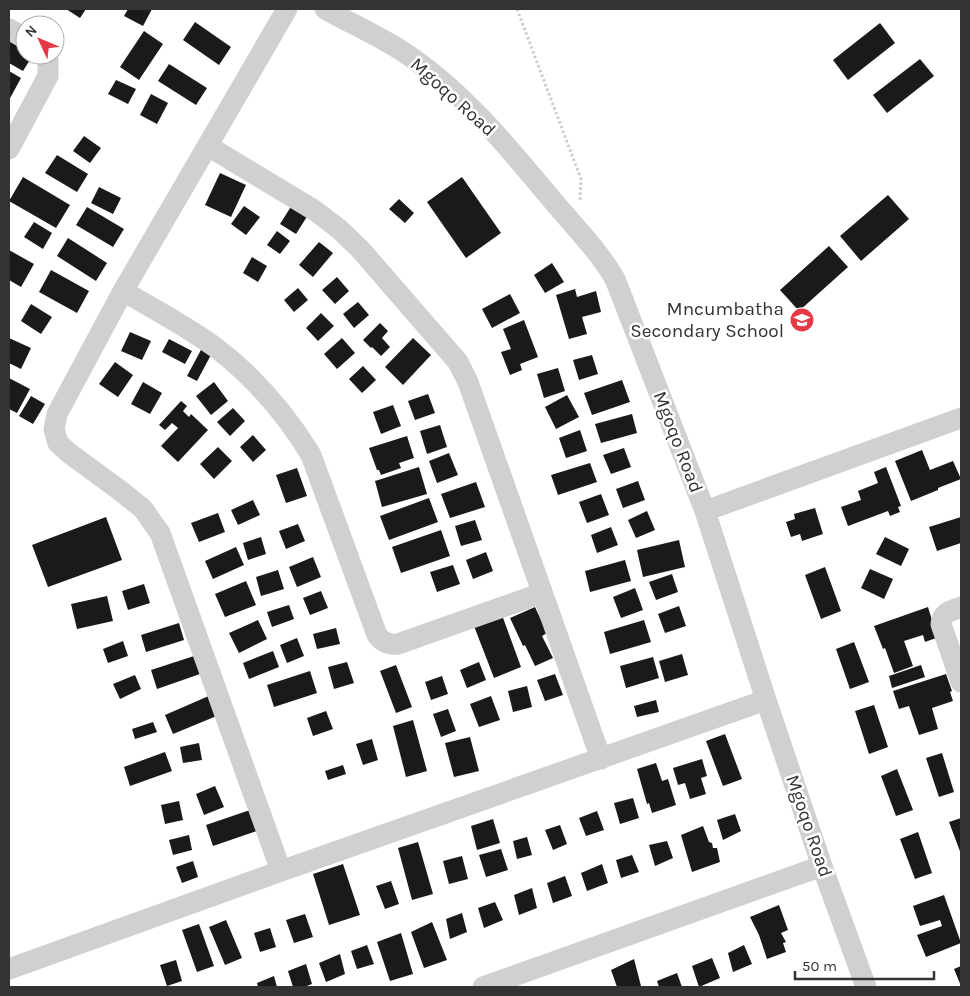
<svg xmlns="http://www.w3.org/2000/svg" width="970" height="996" font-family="Karla,sans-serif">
<rect width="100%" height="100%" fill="#fff"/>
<path fill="#1a1a1a" d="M66,9H86L80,18Z
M128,9H152L143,26L124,16Z
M195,22L231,47L219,65L183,40Z
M880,23L895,43L848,80L833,60Z
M144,31L163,44L139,80L120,67Z
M9,41L25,51V55H33L23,71L9,63Z
M920,59L934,76L887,113L873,95Z
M169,64L207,88L196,105L158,81Z
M9,71L21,78L9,100Z
M116,80L136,89L128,104L108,94Z
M151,94L168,103L157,124L140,115Z
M84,136L101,148L90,163L73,151Z
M57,155L88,174L77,192L45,173Z
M220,173L246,185L231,217L205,205Z
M23,177L70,205L56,228L9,201Z
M462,177L501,233L466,258L427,202Z
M99,187L121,198L113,214L91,203Z
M888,195L909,219L861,261L840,236Z
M399,199L414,213L405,223L389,209Z
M292,205L308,215L296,234L280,224Z
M244,206L260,217L246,235L231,224Z
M87,207L124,229L113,247L76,225Z
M34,222L52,233L43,249L24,237Z
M277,231L290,241L280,254L267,245Z
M68,238L107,263L96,281L57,256Z
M319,242L333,253L313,277L299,265Z
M829,246L848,267L799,311L780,290Z
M9,250L34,264L21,287L9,280Z
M252,257L267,266L258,282L243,273Z
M552,263L564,282L545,293L534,275Z
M51,270L89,291L77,313L39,292Z
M337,277L349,291L335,304L322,290Z
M298,288L308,300L294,312L284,300Z
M575,289L577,297L596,291L601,312L582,317L587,334L569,339L556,295Z
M510,294L520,313L492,328L482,309Z
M358,302L369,315L354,328L343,314Z
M31,304L52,317L41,334L21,321Z
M321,313L334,326L318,341L306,328Z
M524,320L538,357L520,364L522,370L510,375L501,352L511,349L503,329Z
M380,323L388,331L382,338L390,347L381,356L372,347L371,348L363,340Z
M130,332L151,341L142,360L121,351Z
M9,338L31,348L21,369L9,363Z
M342,338L355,353L337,369L324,354Z
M413,338L431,355L403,385L385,367Z
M169,339L192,351L185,364L162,352Z
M202,348L212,353L197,381L187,376Z
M592,355L598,374L579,380L573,360Z
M115,362L133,375L118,397L99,384Z
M363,366L376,380L362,393L349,379Z
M558,368L565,391L544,398L537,374Z
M9,378L30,389L17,413L9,409Z
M622,380L630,402L592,415L584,393Z
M143,382L162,393L150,414L131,404Z
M214,382L228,401L211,415L196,396Z
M428,394L435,413L415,420L408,401Z
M567,395L579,417L556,429L545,407Z
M31,396L45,404L33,424L19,416Z
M181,401L187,406L183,411L189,417L191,414L208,430L178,462L161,446L178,428L172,423L165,430L159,425Z
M393,405L401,426L381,434L373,412Z
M233,408L245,421L230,436L217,422Z
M632,414L637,433L601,443L595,424Z
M440,425L447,447L427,454L420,431Z
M580,430L587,451L566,458L559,438Z
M253,435L266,450L253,462L240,447Z
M407,436L414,458L399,463L401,468L381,475L379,470H377L369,448Z
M218,447L232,461L214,479L200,464Z
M624,448L631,467L611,474L603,455Z
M922,450L930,470L953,461L961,479L938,488V490L911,501L895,461Z
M449,453L458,475L437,483L429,461Z
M590,463L597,482L558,495L551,475Z
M419,467L427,494L382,507L375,481Z
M886,467L901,506L898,507L900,512L890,516L888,511L848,526L841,507L861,500L858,491L878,483L874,472Z
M297,468L307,496L286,503L276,475Z
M638,481L645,500L623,508L616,489Z
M476,482L485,507L450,518L441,494Z
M601,494L609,515L587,523L579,502Z
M429,498L438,522L389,540L380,516Z
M253,500L260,515L238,525L231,510Z
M815,508L823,534L802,541L800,534L791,537L786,522L795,519L794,514Z
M647,511L655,530L636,538L628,520Z
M218,513L225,532L199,542L191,523Z
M106,517L122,560L48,587L32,545Z
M961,517V543L937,551L929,527Z
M475,520L482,540L461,546L455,526Z
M298,524L305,541L286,549L279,531Z
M611,527L618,545L597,553L591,535Z
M441,530L450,556L401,573L392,547Z
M261,537L266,554L248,560L243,543Z
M885,537L909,549L901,566L876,554Z
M679,540L685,567L643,577L637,550Z
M236,547L244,565L213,579L205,561Z
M486,552L493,571L473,579L466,560Z
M313,557L321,577L297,587L289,567Z
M625,560L631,581L590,592L585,571Z
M453,565L460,584L437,592L430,572Z
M825,567L841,611L821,619L805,575Z
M870,569L893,579L884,599L861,588Z
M278,570L284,589L261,596L256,577Z
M672,574L678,592L656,600L649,582Z
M246,581L256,605L225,617L215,594Z
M144,584L150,603L128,610L122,591Z
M635,588L643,610L621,618L613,597Z
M321,591L328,608L310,615L303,598Z
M107,596L113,621L77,629L71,604Z
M289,605L294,619L272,627L267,612Z
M679,606L686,626L665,633L658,614Z
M535,607L547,633L542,636L553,658L535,666L525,645L523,646L510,618Z
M928,607L935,630L936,638L925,642L923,635L904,641L913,666L894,673L885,648L883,649L874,626Z
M502,615L521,667L494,678L474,626Z
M258,620L267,639L239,653L229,633Z
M644,620L651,642L610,654L604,632Z
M179,623L184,640L146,652L141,635Z
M336,628L340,644L317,649L313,634Z
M297,638L304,656L287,663L280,645Z
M123,641L128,656L108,663L103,649Z
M854,642L869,682L850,689L836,649Z
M273,651L279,667L249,679L243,663Z
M682,654L688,675L665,682L659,661Z
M194,656L200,674L157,689L151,670Z
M653,657L659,678L626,688L620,666Z
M347,662L354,683L334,689L328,667Z
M479,662L486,680L467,688L460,670Z
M396,665L412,707L396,713L380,671Z
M921,665L925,677L892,688L889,676Z
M310,671L317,693L274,707L267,685Z
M555,674L563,695L545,701L537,680Z
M946,674L952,691L950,692L953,701L932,708L938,729L919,735L909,706L899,709L893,691Z
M135,675L141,689L120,699L113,684Z
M442,676L448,694L431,700L425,682Z
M527,686L532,707L513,712L508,691Z
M211,695L219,715L173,734L165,715Z
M491,696L500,720L479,727L470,704Z
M656,700L659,712L637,717L634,706Z
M874,705L888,747L869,754L855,711Z
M448,709L456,731L441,737L433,714Z
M326,711L333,729L313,736L307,718Z
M413,720L427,771L406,777L393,726Z
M153,722L157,732L135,739L132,729Z
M725,734L742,779L723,786L706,741Z
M470,737L479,771L454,777L445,743Z
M372,739L378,760L363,765L356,744Z
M199,743L202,760L183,763L180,747Z
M165,752L172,771L130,786L124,767Z
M942,753L954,792L939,797L926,758Z
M702,759L707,776L701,778L706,794L690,799L685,783L678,785L673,768Z
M656,763L662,781L668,779L676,805L652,813L649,803L647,804L637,769Z
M343,765L346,774L328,780L325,771Z
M897,769L913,810L896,816L881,776Z
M215,786L224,807L204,815L196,794Z
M633,798L639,818L620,824L614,803Z
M179,801L183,820L165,824L161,805Z
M250,810L257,831L213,846L206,825Z
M597,811L604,830L586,836L579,818Z
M735,814L741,831L723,840L717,820Z
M961,818V854L949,822Z
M493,819L500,843L477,850L471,826Z
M560,825L567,844L553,850L545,830Z
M703,826L709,842L712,843L713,848H717L720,862L692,872L681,835Z
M918,832L932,873L915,879L900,839Z
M189,835L192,850L173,855L169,840Z
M527,837L532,855L517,859L513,841Z
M667,841L673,858L655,866L649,845Z
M418,842L433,894L412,900L398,848Z
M501,849L508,870L486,877L479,855Z
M632,855L639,872L621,878L616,860Z
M462,856L468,879L449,884L443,861Z
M193,861L198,877L182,883L176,867Z
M343,864L360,915L329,925L313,874Z
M602,864L608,883L587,891L581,873Z
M565,876L572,896L553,903L547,883Z
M391,881L399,904L385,909L376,886Z
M532,888L537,908L519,915L514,895Z
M944,895L961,943L926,957L917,935L942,926L940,920L920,926L913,906Z
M495,902L503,920L484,928L478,908Z
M779,905L788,930L781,933L786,942L783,943L786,952L767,959L759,935L750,917Z
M462,913L467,932L450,939L446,919Z
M305,914L313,937L294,943L286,920Z
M226,920L242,958L225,965L209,927Z
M432,922L447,960L424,968L411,932Z
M199,924L214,966L197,972L182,930Z
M270,928L276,947L260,952L254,933Z
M401,933L413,974L390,981L377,942Z
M367,945L374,964L357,969L351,951Z
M744,945L752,964L733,972L728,953Z
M340,954L345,974L326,982L319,963Z
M712,958L720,978L699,987L692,966Z
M634,959L641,986L639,987H617L611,970Z
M176,960L182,981L167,986L160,965Z
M306,964L312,984L304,987H293L288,971Z
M961,966V986L954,969Z
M677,973L682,987H659L657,981Z
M274,976L277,987H258L257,983Z"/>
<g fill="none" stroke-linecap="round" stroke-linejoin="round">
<path stroke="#cdcdcd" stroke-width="3" stroke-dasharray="2.5 2.5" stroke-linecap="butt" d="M517,9L581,179L580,202"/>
<path stroke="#d0d0d0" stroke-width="21" d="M325,9C350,23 377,35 402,51C462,90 508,147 553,201C574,226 598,250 615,279L705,511L766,700L822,866L866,987
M9,29L25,38
M208,146L314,210L339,229L360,249L458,362L468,382L601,759
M9,149L48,76V60L45,55
M123,291C154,309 186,326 215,347C253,376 286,414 311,455L377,635C382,642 389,645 398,644L542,593
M705,511L961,418
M961,607C951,611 942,612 941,624L961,682
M281,871L160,533L143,509L122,492L69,453L58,443L54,429L57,414L123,291L287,9
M9,969L281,871L766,700
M483,987L822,866"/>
</g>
<defs>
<symbol id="school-disc" viewBox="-11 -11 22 22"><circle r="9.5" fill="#e63946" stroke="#fff"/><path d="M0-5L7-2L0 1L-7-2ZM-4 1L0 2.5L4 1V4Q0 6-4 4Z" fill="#fff"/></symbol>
</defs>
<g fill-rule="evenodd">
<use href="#school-disc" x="788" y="306" width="28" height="28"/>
</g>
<g text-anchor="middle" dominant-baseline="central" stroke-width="5" stroke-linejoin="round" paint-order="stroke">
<g font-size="19" fill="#333" stroke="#fff">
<text transform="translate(453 97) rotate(42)">Mgoqo Road</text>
<text transform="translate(678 442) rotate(69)">Mgoqo Road</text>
<text transform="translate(809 826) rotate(71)">Mgoqo Road</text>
</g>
<g font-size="19" fill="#333" stroke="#fff" text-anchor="end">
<text x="784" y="309">Mncumbatha<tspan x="784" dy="22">Secondary School</tspan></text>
</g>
</g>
<rect width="970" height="996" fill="none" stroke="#333333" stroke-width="20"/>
<g transform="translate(40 40) rotate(314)"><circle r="24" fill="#ffffff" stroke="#adadad"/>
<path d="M0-4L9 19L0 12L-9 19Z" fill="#e63946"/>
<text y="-8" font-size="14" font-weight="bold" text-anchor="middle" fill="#333333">N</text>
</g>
<path d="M795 971v8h139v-8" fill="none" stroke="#333333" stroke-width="2.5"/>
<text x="802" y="971" font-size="15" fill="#333333" stroke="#ffffff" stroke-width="4" paint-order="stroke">50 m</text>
</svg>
